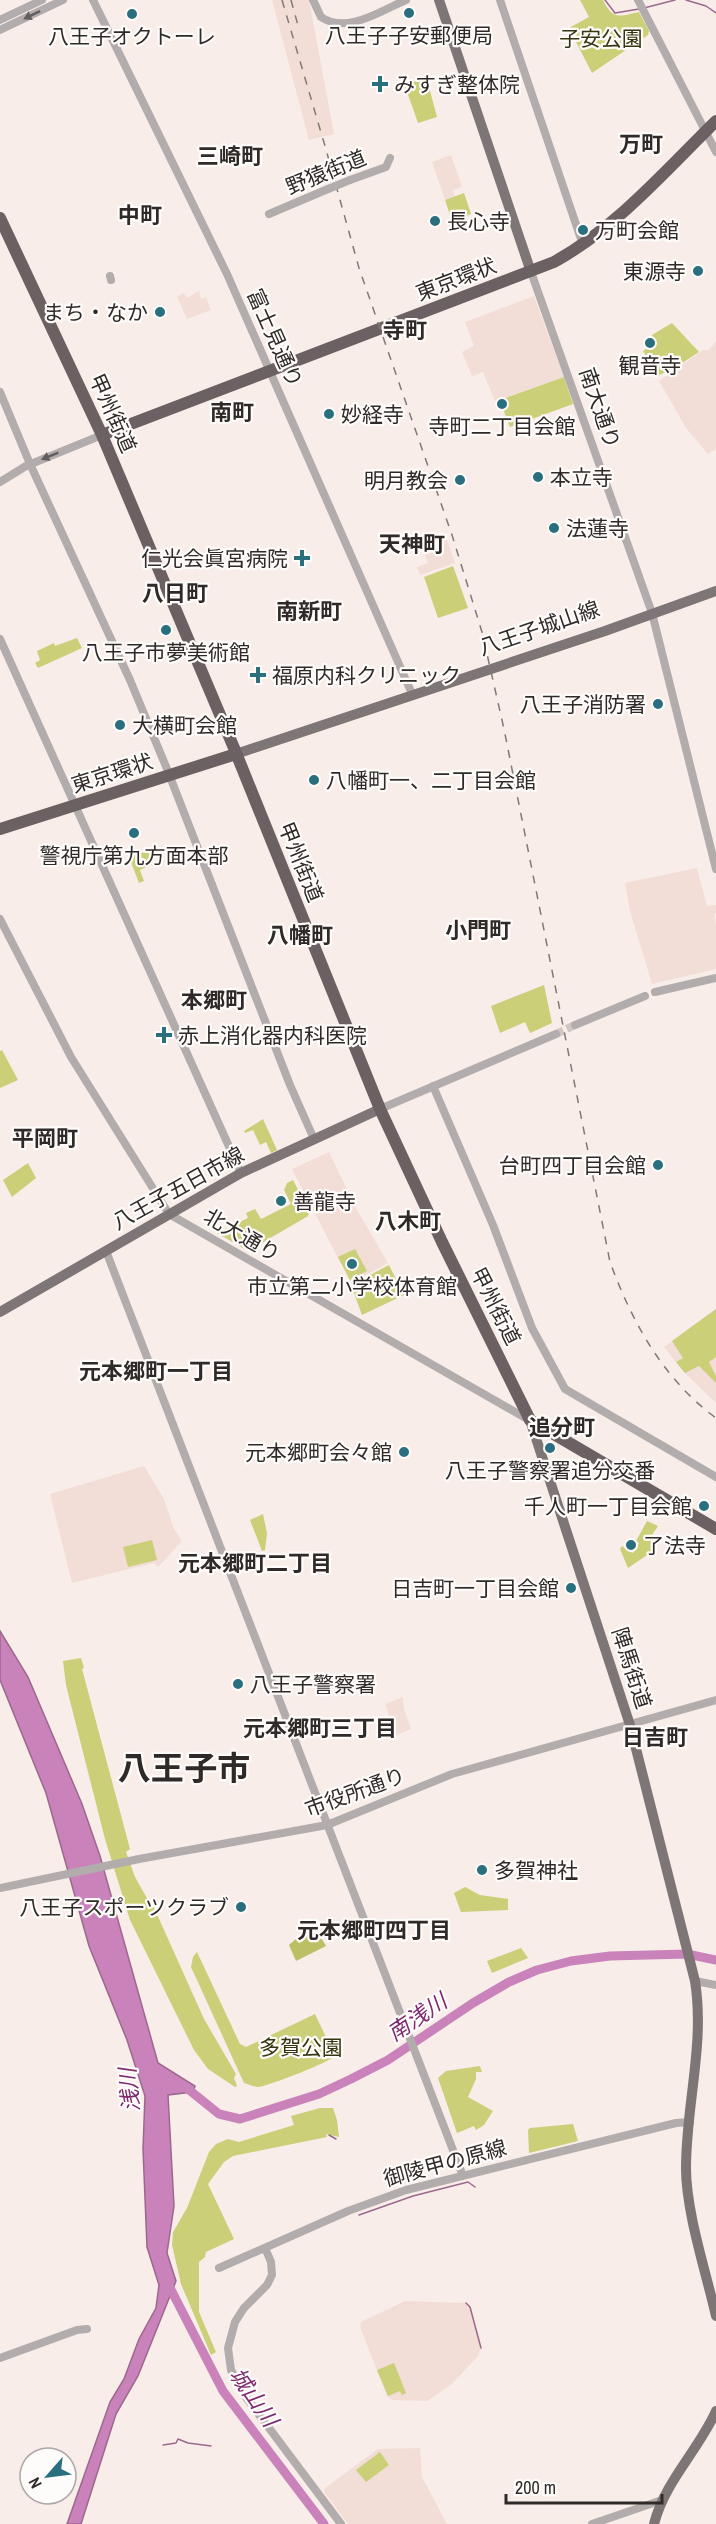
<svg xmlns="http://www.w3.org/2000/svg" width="716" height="2524" font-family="'Archivo Narrow','Noto Sans JP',sans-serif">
<rect width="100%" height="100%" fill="#f8ede8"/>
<path fill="#f2ded6" d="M272,0H309L334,134L309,140Z
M451,155L462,187L453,190L455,196L445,200L432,162Z
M199,291L201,299L206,297L211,310L187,319L177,297L184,293L187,298Z
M534,296L564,377L495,401L483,372L472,376L462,352L474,346L465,322Z
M716,341V449L708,454L686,428L659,381L703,350H709Z
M446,537L455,563L420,575L417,567L428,563L425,555L438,550L436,542Z
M697,868L707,906L716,905V913L714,914L716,924V969L652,984L630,911L625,883Z
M329,1152L356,1208L388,1263L351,1283L292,1169Z
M716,1309V1403L683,1371L664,1347Z
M144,1466L164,1499L174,1529L182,1541L158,1567L154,1563L72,1583L50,1494Z
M403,1697L404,1709L411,1729L396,1735L385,1704Z
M405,2301L466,2303L470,2307L481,2348L478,2356L452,2384L427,2401L392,2400L387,2396L360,2327L361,2322Z
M420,2448L422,2477L447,2524H348L324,2492L325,2488L378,2449Z"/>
<path fill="#cbcf77" d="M580,0H603C613,21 620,16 639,12L649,31L648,35L592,73L569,28L589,17Z
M426,76L437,117L418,123L405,86Z
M464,193L471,214L452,221L445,200Z
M672,323L699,352L673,369L659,375L643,351L655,343L652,335Z
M564,377L573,404L510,427L503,409L508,407L505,398Z
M453,566L468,608L438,618L424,577Z
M77,638L82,648L38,668L35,663L40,660L37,651L54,643L55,646Z
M148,851L153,864L140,870L144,881L139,883L129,857Z
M544,985L552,1023L530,1033L525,1022L500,1033L491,1006Z
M2,1050L18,1080L0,1088V1051Z
M263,1119L277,1150L271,1153L266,1142L260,1145L253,1130L245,1133L244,1131Z
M28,1163L36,1178L12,1197L3,1180Z
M293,1180L309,1211L308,1216L248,1251L217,1233L248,1218L246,1213L255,1209L261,1219L291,1204L284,1190L287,1183Z
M355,1249L367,1271L350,1280L338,1257Z
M389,1265L404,1295L362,1315L351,1285Z
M716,1309V1357L709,1362L716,1376V1383L699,1366L685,1373L676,1362L683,1358L672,1341Z
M263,1514L267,1533L265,1550L262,1551L250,1520Z
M647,1521L658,1526L652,1535L659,1541L655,1547L656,1549L628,1568L620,1549L622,1546L633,1553L639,1543L636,1541Z
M152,1540L157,1560L128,1567L123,1547Z
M81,1658L84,1668L82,1669L130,1849L126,1852L135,1877L148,1900L151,1901L204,2019L236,2074L234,2078L237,2086L235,2087L208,2069L194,2050L130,1920L105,1839L66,1685L63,1661Z
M465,1887L480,1895L508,1899V1910L461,1912L454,1893Z
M521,1948L528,1958L492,1973L487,1961Z
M197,1952L240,2044L246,2047L315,2014L335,2056C330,2062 266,2087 258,2087C254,2087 248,2084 244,2083L191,1967L193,1957Z
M480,2066L482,2072H476V2079L468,2097L493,2111L484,2125L476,2130L474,2126L457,2133L438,2078L446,2071Z
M320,2108H333L337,2120L339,2137L326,2134L327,2137L233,2156L224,2162L208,2184L234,2239L206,2252L205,2257L199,2262V2312L216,2352L211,2355L181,2284L172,2245L173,2232L187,2208L209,2152L216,2144L228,2139L239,2142L294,2125L291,2116Z
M573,2124L578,2141L529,2153L528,2130L530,2128Z
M394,2363L406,2393L402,2395L400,2391L388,2396L377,2370Z
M380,2452L389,2465L366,2482L356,2470Z"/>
<path fill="#bcc064" d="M313,1924L326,1946L296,1961L289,1945Z"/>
<path fill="#ca82ba" stroke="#9c688e" stroke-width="1.5" d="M0,1631L28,1677L82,1804L100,1856L158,2063L195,2086L193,2092L168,2095L174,2206L167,2253L176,2281L138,2376L116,2414L81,2524H67L110,2402L124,2379L139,2339L156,2308L159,2285L147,2247L143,2149L145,2096L127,2040L89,1946L46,1793L0,1680Z"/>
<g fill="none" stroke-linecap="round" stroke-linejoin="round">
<path stroke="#9c688e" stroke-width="1.5" d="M605,0L615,13L639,9
M686,0L706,6L716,13
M644,8L675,0
M329,2135L336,2139
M359,2215L413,2196L468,2182L475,2187
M466,2303L470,2307L481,2348
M163,2445L176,2443L178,2439L188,2443L211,2446"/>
<path stroke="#ca82ba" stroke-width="9" d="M183,2085L219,2114L240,2119L319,2094L351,2079L388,2060L473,2003L509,1982L537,1970L571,1961L610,1956L687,1954L716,1960
M167,2282L223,2391L324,2524"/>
<path stroke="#d0c6c2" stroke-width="8" stroke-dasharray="8 4" stroke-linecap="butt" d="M556,1034L575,1025"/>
<path stroke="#b2acad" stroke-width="8" d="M93,0L227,274L413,696
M313,0L321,17C347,35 382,10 406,0
M500,0L583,245
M638,0L716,152
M0,20L42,0
M0,30L63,0
M350,180L386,167L390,158
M269,214L328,189
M531,272L652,613L716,869
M110,276L111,280
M0,392L30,464L130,680L167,769L290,1085L314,1139
M0,482L26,466L102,435
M0,639L241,1173
M0,919L71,1057L169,1214L529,1420
M655,992L716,978
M575,1025L645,996
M433,1086L493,1225L532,1328L565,1389L716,1477
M380,1109L556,1034
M106,1251L463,2176
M0,1888L139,1859L327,1825L452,1774L716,1700
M695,1981L716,1985
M265,2248L271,2262L272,2275L267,2285L244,2308L235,2322L228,2348L231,2370L245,2396L341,2524
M219,2268L348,2211L406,2190L676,2123L690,2122
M0,2358L77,2330L87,2329
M592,2524L662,2500"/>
<path stroke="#7e7576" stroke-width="10" d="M439,0L531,272
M236,754L605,631L716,591
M0,1312L241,1173L380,1109
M530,1420L630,1725L695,1981C705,2044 686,2105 686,2168C686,2212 706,2272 716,2316
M654,2524C665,2481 698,2451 716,2411"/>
<path stroke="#6c6162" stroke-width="12" d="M0,218L102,435L234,748L380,1109L442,1242L530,1420L716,1529
M102,435L554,262C617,227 665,171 716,121
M0,829L236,754"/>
<path stroke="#807975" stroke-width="1.5" stroke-dasharray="8 8" stroke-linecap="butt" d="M282,0L325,146L359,268L452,535L482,632L504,729L610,1262C632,1322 663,1379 716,1418
M291,0L299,29"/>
<path stroke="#b2acad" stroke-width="8" d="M328,189L350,180"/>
</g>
<defs><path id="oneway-solid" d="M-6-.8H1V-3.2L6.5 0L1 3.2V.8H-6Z" transform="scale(1.5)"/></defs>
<g fill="#635e5d">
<use href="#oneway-solid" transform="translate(32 15) rotate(154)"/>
<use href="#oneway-solid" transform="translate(50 456) rotate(158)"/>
</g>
<g fill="#296f7d" stroke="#fefcfb" stroke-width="2">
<circle cx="409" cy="13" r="6"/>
<circle cx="132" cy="14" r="6"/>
<path d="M377 75h6v6h6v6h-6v6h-6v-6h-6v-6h6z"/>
<circle cx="435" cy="221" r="6"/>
<circle cx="583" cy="230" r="6"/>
<circle cx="698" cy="271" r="6"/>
<circle cx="160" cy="312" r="6"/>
<circle cx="650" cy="343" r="6"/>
<circle cx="502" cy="404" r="6"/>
<circle cx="329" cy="414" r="6"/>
<circle cx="538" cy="477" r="6"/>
<circle cx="460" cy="480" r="6"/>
<circle cx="554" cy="528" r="6"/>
<path d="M299 549h6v6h6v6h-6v6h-6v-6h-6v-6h6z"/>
<circle cx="166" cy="630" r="6"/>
<path d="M255 666h6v6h6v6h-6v6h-6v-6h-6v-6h6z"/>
<circle cx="658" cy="704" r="6"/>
<circle cx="120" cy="725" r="6"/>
<circle cx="314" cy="780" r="6"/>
<circle cx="134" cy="833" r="6"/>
<path d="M161 1026h6v6h6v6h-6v6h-6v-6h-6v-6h6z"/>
<circle cx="658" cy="1165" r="6"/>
<circle cx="281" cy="1201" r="6"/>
<circle cx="352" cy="1264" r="6"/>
<circle cx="550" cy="1448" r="6"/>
<circle cx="404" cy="1452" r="6"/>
<circle cx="704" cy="1506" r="6"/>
<circle cx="631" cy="1545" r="6"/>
<circle cx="571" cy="1588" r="6"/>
<circle cx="238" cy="1684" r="6"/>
<circle cx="482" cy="1870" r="6"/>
<circle cx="241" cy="1907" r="6"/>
</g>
<g text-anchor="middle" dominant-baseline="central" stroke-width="4.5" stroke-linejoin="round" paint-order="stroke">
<g font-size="21" fill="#2f2a28" stroke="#fefcfb" text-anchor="start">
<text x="409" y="35" text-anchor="middle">八王子子安郵便局</text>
<text x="132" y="36" text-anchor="middle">八王子オクトーレ</text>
<text x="394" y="84">みすぎ整体院</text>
<text x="447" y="221">長心寺</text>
<text x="595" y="230">万町会館</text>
<text x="686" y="271" text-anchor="end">東源寺</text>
<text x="148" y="312" text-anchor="end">まち・なか</text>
<text x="650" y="365" text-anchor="middle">観音寺</text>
<text x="341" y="414">妙経寺</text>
<text x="502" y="426" text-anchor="middle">寺町二丁目会館</text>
<text x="550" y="477">本立寺</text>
<text x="448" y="480" text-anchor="end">明月教会</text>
<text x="566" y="528">法蓮寺</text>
<text x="288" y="558" text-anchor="end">仁光会眞宮病院</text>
<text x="166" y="652" text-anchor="middle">八王子市夢美術館</text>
<text x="272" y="675">福原内科クリニック</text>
<text x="646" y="704" text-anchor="end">八王子消防署</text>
<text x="132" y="725">大横町会館</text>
<text x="326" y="780">八幡町一、二丁目会館</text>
<text x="134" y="855" text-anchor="middle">警視庁第九方面本部</text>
<text x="178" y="1035">赤上消化器内科医院</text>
<text x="646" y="1165" text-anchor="end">台町四丁目会館</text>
<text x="293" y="1201">善龍寺</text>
<text x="352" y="1286" text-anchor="middle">市立第二小学校体育館</text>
<text x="392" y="1452" text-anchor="end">元本郷町会々館</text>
<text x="550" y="1470" text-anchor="middle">八王子警察署追分交番</text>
<text x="692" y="1506" text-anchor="end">千人町一丁目会館</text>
<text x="643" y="1545">了法寺</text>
<text x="559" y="1588" text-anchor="end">日吉町一丁目会館</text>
<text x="250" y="1684">八王子警察署</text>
<text x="494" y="1870">多賀神社</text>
<text x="229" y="1907" text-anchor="end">八王子スポーツクラブ</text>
</g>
<g font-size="21" fill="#35360f" stroke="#fefcfb">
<text x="601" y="38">子安公園</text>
<text x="301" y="2047">多賀公園</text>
</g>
<g font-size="21" fill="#2f2a28" stroke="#fefcfb">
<text transform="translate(326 172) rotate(-22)">野猿街道</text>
<text transform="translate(456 279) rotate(-21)">東京環状</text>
<text transform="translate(275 338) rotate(66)">富士見通り</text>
<text transform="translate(600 408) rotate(71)">南大通り</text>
<text transform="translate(113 413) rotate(66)">甲州街道</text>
<text transform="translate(539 628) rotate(-19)">八王子城山線</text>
<text transform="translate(112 773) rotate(-18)">東京環状</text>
<text transform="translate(301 862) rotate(68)">甲州街道</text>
<text transform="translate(178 1188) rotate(-29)">八王子五日市線</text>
<text transform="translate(242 1235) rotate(30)">北大通り</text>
<text transform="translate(496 1306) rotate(63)">甲州街道</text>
<text transform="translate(632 1668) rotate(72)">陣馬街道</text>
<text transform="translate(355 1792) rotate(-20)">市役所通り</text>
<text transform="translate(445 2163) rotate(-15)">御陵甲の原線</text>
</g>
<g font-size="22" font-weight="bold" fill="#2f2a28" stroke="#fefcfb">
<text x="641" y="144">万町</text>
<text x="230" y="156">三崎町</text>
<text x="140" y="215">中町</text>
<text x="405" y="330">寺町</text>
<text x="232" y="412">南町</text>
<text x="412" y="544">天神町</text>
<text x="175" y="593">八日町</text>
<text x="309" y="611">南新町</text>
<text x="478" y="930">小門町</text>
<text x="300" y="935">八幡町</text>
<text x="214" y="1000">本郷町</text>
<text x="45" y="1138">平岡町</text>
<text x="408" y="1221">八木町</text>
<text x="156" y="1371">元本郷町一丁目</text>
<text x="562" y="1427">追分町</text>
<text x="255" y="1563">元本郷町二丁目</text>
<text x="320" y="1728">元本郷町三丁目</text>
<text x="655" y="1737">日吉町</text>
<text x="374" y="1930">元本郷町四丁目</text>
</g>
<g font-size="22" font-style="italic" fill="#7e2970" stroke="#fefcfb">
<text transform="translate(417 2017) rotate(-34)">南浅川</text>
<text transform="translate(129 2090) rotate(-96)">浅川</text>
<text transform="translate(254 2397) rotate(55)">城山川</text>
</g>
<g font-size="33" font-weight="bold" fill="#2f2a28" stroke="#fefcfb">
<text x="184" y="1768">八王子市</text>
</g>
</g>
<g transform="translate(48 2476) rotate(242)"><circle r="28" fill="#fefcfb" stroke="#aba8a7" stroke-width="1.5"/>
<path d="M0-4.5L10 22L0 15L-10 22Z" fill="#296f7d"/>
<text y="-9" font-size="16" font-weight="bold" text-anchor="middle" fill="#2f2a28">N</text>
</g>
<path d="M506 2494v9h156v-9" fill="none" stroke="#2f2a28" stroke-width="3"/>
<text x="515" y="2494" font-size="18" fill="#2f2a28" stroke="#fefcfb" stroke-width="4.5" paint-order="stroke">200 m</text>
</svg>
